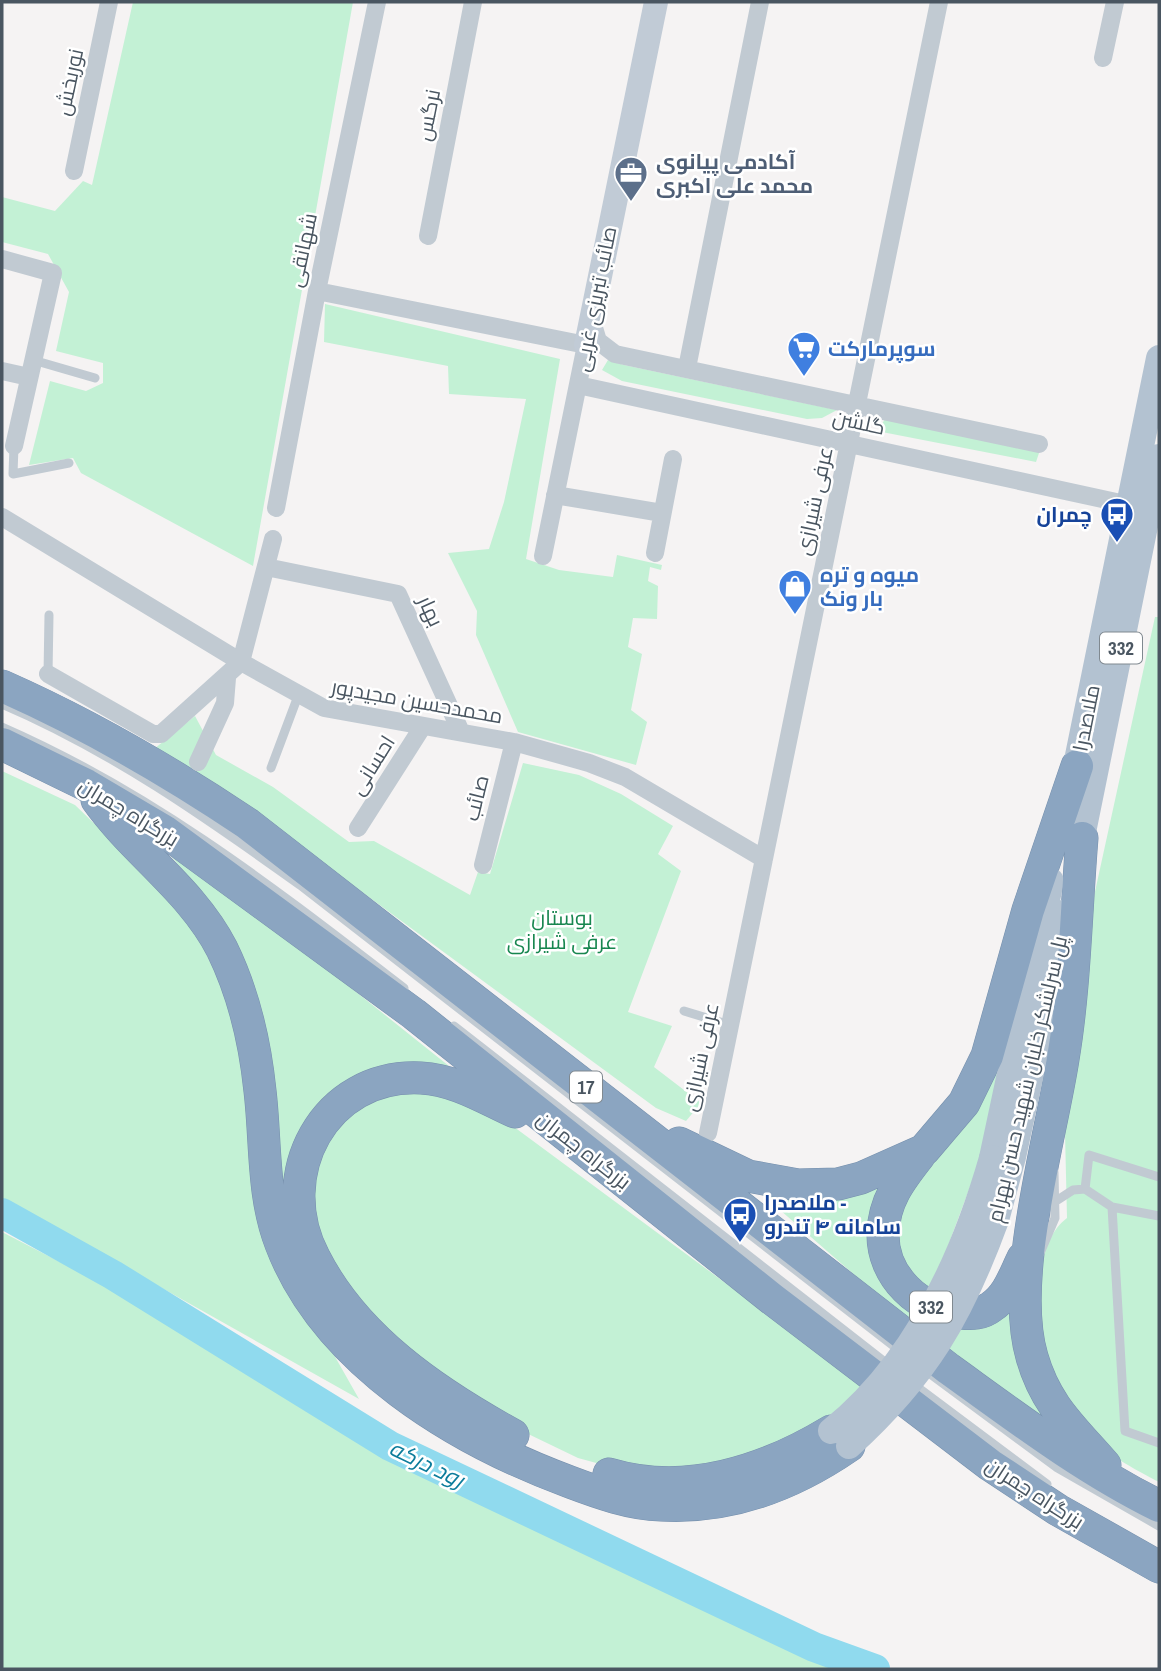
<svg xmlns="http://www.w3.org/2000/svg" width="1161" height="1671" font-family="'Archivo Narrow',Cairo,sans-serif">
<rect width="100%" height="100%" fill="#f5f3f3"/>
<path fill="#c3f1d5" d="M133,2H353L253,566L81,473L73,458L29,465L50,381L86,391L103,383V363L56,351L69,292L48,254L2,242V197L55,211L83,181L92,185Z
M325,304L560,359L526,559L559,570L613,577L617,555L662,565L661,570L650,567L648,581L658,586L657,619L633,618L628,647L642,654L631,710L647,722L636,765L518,732L476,635L477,611L448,553L489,549L504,502L526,399L449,394L448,366L324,342Z
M608,360L624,365L837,410L822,418L807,419L622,381L602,370Z
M885,419L1035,449L1039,453L1036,462L882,432L880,427Z
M1155,617H1159V1482C1136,1470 1100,1451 1083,1431C1076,1422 1039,1349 1037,1339C1033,1304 1037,1240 1067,1218L1065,1133L1084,942Z
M195,716L216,755L273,787L349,842L374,841L470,895L478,872L490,874L523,763L579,775L621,794L673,826L658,854L681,871L628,1012L672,1026L654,1067L701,1103L686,1121L656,1108L246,807L154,749Z
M2,771L75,805L187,913L233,1010L266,1235L359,1399L2,1198Z
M165,849L217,881L459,1074L357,1083L289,1220C271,1140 279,1054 251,977C233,927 199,889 165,849Z
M1031,919L992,1128L930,1294L907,1276L890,1224L957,1125Z
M400,1086L491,1110L869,1389L852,1405L727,1469L611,1467L578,1458L522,1431L412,1360L325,1261L309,1174L345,1113Z
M900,1168L879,1201L922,1312L913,1326L757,1190Z
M2,1232L559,1520L889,1669H2Z
M1008,1300L1078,1444L944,1355L965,1322Z"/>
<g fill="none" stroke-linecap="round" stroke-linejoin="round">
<path stroke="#90daee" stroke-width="30" d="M2,1213L113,1275L390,1446L814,1647L875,1669"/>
<defs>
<path id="highway" d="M2,686C88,724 169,771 248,824L949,1369C1017,1418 1084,1469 1159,1506
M2,744L86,785L164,831L414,1014L772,1299L990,1465L1058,1510L1159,1567
M97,800C135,853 192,890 222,949C244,994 255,1042 260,1091C266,1141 262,1196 281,1244C326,1362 456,1440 570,1482C599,1493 630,1504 661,1505C730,1509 794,1484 849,1446
M1082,838C1076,911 1075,987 1063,1059C1050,1142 1009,1279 1032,1357C1046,1406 1073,1428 1105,1465
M679,1143L748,1176L798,1185L838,1184L861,1178L924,1150L964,1103L987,1056L1028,910L1077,766
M919,1156C900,1180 884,1201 883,1233C882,1276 919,1312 961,1313C972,1314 982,1314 991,1307C1008,1296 1014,1276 1023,1258
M513,1435C435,1392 355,1338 314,1257C271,1175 324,1073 421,1078C456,1080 484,1098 515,1112
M609,1474C686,1497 765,1471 831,1431"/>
</defs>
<use href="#highway" stroke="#7690ad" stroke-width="33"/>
<path stroke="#c1cad2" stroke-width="9" d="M33,360L95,378
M14,446L13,474L69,463
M48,674L49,615
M2,704C110,750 205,817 300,885L900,1351
M2,727C153,793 274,888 404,988
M271,768L298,696
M684,1011L730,1025
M454,1026L890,1366
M1085,1189L1089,1155L1159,1177
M1056,1201L1073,1190L1085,1189L1112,1207L1159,1216
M1112,1207L1125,1431L1159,1443
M1040,1253L1055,1218L1054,1172
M922,1368L1056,1467L1159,1526
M912,1383L1047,1484"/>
<path stroke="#c1cad2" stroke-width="18" d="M1103,58L1115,2
M74,171L109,2
M428,236L473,2
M2,259L53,273L14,446
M317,291L586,345L543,556
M592,321L598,341L615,354L1039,444
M687,368L760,2
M2,371L29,377
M578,385L1130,505
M555,495L662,513
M276,508L317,291L377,2
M2,517L241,662L324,708L514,742L589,763L625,777L764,859
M655,553L673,459
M266,567L398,594L461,732
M48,674L153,734H161L241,662L273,539
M198,762L225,703L227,678
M358,828L423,726
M483,865L514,742
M708,1133L939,2"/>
<path stroke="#c1cbd6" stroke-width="24" d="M586,345L656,2"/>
<path stroke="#b3c2d1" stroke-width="26" d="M1072,785L1159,358
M1078,857L1159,457
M992,1158L1051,881
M996,1220L1013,1157L1066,912"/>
<use href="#highway" stroke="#8ba5c1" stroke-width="32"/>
<path stroke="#b3c2d1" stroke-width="26" d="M831,1431C915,1364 963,1259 992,1158
M849,1446C926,1376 961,1316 996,1220"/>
</g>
<defs>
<symbol id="office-pin" viewBox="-11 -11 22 30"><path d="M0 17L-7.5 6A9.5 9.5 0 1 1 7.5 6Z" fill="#5c6f8a" stroke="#fff"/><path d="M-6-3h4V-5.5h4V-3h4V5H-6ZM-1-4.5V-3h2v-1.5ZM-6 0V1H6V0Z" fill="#fff"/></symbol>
<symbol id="supermarket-pin" viewBox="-11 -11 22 30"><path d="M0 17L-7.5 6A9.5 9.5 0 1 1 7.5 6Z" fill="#3f7fe0" stroke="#fff"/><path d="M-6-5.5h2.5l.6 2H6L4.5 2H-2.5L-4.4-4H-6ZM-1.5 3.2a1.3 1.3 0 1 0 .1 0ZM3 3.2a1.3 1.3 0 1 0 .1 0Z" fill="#fff"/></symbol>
<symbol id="bus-pin" viewBox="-11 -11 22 30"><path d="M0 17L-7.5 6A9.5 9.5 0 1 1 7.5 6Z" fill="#1a4fb4" stroke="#fff"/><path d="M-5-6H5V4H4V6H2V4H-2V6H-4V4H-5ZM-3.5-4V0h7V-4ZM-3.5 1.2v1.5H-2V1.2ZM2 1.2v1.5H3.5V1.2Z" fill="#fff"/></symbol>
<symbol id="shop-pin" viewBox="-11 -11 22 30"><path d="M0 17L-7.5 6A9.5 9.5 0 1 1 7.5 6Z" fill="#3f7fe0" stroke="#fff"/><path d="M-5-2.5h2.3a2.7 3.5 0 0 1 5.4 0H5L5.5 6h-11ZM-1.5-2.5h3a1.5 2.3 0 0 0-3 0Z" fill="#fff"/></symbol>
</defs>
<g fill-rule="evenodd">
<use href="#office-pin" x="612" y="154" width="38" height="52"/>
<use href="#supermarket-pin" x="785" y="329" width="38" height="52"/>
<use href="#bus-pin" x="1098" y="495" width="38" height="52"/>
<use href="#shop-pin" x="776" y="567" width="38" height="52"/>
<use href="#bus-pin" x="721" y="1195" width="38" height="52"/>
</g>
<g text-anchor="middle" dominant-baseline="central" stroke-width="5" stroke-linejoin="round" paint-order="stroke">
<g fill="#fff" stroke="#808990" stroke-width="2">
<rect x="1100" y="632.5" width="42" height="31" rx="5"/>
<rect x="570" y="1071.5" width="32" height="31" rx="5"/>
<rect x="910" y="1291.5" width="42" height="31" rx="5"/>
</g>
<g font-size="19" font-weight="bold" fill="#4a5661">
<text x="1121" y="648">332</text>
<text x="586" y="1087">17</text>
<text x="931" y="1307">332</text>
</g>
<g font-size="21" fill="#4a5661" stroke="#fff">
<text transform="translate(69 82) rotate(-78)">نوربخش</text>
<text transform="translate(428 115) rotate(-79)">نرگس</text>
<text transform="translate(302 250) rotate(-78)">شهانقی</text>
<text transform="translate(595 299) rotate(-79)">صائب تبریزی غربی</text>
<text transform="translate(859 422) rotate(12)">گلشن</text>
<text transform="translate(814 501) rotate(-78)">عرفی شیرازی</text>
<text transform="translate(431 611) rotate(65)">بهار</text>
<text transform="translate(417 701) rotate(10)">محمدحسین مجیدپور</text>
<text transform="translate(1086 718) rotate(-79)">ملاصدرا</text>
<text transform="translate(372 765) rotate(-58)">احسانی</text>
<text transform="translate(476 798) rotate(-76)">صائب</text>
<text transform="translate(129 812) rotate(31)">بزرگراه چمران</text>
<text transform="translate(700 1057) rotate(-78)">عرفی شیرازی</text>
<text transform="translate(1027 1079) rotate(-77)">پل سرلشکر خلبان شهید حسن بهرام</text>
<text transform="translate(584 1150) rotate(38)">بزرگراه چمران</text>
<text transform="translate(1035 1493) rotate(33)">بزرگراه چمران</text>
</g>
<g font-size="21" font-weight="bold" fill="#4e5e75" stroke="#fff" text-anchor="start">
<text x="656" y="161">آکادمی پیانوی<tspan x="656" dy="24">محمد علی‌ اکبری</tspan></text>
</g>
<g font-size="21" font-weight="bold" fill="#366cbe" stroke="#fff" text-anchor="start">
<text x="828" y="348">سوپرمارکت</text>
<text x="820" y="574">میوه و تره<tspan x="820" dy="24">بار ونک</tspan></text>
</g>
<g font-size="21" font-weight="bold" fill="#164399" stroke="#fff" text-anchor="end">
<text x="1092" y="514">چمران</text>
<text x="764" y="1202" text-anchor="start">ملاصدرا -<tspan x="764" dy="24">سامانه ۴ تندرو</tspan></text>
</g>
<g font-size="21" fill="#17864f" stroke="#fff">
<text x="562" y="917">بوستان<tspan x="562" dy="24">عرفی شیرازی</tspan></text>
</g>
<g font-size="23" font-style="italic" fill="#0c7c9b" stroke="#fff">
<text transform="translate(427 1463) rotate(26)">رود درکه</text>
</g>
</g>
<rect width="1161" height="1671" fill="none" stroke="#4a5661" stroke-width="7"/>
</svg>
